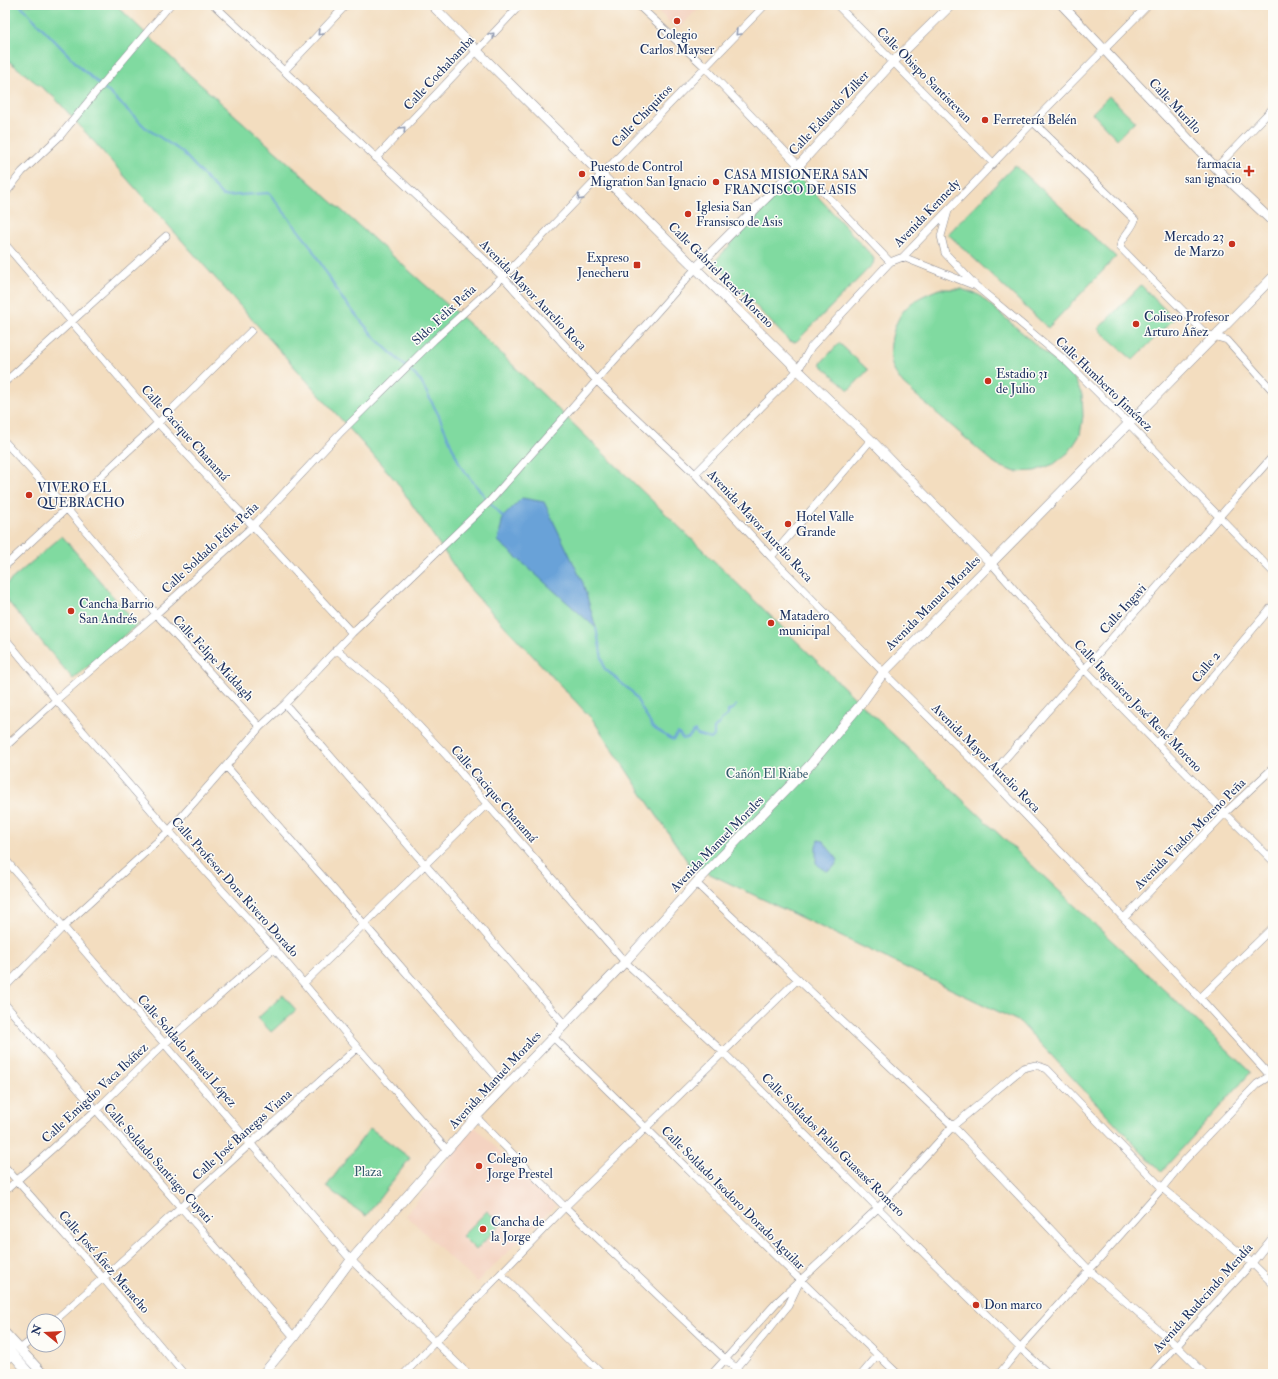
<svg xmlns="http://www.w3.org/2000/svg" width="1278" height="1379" font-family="'IM FELL Double Pica',serif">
<rect width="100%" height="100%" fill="#fdfcf7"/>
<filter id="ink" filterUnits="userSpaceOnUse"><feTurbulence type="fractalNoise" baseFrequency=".025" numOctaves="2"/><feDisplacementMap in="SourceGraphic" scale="8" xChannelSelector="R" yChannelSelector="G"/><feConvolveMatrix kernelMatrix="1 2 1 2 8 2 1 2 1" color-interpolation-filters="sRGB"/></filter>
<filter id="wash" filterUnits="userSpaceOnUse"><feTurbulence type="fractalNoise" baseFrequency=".012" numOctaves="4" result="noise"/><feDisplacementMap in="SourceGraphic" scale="16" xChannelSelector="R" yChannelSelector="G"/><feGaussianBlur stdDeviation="0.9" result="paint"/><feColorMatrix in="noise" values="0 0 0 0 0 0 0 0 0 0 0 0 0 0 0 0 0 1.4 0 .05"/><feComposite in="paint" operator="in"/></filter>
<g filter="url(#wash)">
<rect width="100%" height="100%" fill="#f3ddbf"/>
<path fill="#f4d3c1" d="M652,5H702L677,30Z
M474,1126L556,1205L477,1282L450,1258L406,1215Z"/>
<path fill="#80daa0" stroke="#4e847f" d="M5,5H116L182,68L488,341L861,704L1251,1072L1161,1172L1020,1022L689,864L593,720L469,588L396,481L55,98L5,58Z
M1109,96L1135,121L1117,139L1092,113Z
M1015,165L1116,257L1048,328L948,234Z
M797,177L801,178L872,256L874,259L873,264L797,341L794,342L789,341L715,263L716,260L793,178Z
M1141,285L1174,319L1133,360L1098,329Z
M939,289H961L979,295L1074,378L1082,395L1083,416L1080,435L1069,452L1054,464L1035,471L1016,472L998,466L903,384C900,379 895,374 893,368C887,351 892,324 905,309C914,299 927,294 939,289Z
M839,343L868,370L849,390L820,364Z
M62,536L137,625L73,679L5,598V585Z
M283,995L296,1010L271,1032L258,1018Z
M370,1128L410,1158L366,1216L326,1187Z
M487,1211L501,1224L476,1250L462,1236Z"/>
<path fill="#69a2d8" stroke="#42689b" d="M522,498L544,502L583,583L596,628L498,541L503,517Z
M818,840L824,841C827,849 834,853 838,860L834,867L827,871L821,868L816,863V846Z"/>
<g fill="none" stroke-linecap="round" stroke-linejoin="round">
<path stroke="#69a2d8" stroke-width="2" d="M20,5L82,69L113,96L146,128L182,152L223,196L269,193L309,244L341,297L376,339L420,380L438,414L461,467L489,502L503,517
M596,628L604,668L633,693L653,728L673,740L678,733L683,739L688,738L695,731L697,735L711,739L714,736V729L720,723L721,720L728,715V711L734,708L736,705"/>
</g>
</g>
<g filter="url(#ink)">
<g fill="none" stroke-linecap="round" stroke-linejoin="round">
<defs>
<path id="street" d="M214,5L503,277L597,381L695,474L771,557L888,677L989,777L1200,998L1273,1079
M638,5L705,67L890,262
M837,5L993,163
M284,71L346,5
M1033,122L1135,220C1131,231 1122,236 1120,247L1206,334L1227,340L1273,391
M376,158L520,5
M1216,168L1273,108
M5,194L22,172L60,136L96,92L170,5
M948,211L941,236L945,253L976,286L1067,362L1128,423L1273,572
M5,244L158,423L352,633
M903,257L973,285
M5,382L166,236
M5,442L67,509L156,614L260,727
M695,474L798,370L811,347L890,262L903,257L1033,122L1148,5
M771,557L871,440
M991,563L1085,670L1225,813L1273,861
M5,566L158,423L251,331
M5,638L56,700L169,831L274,948L352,1041L447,1150
M336,649L386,691L446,755L487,804L625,962L723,1052L878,1208L1020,1348L1049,1374
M285,704L565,1025
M1157,744L1273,605
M5,747L56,700L156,614L253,526L339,434L434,340L503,277L765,5
M226,766L364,924L505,1087
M989,777L1273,456
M5,859L351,1260L468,1374
M696,883L953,1126L1089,1270L1177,1346L1205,1374
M1124,918L1225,813L1273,768
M304,983L487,804
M5,987L64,926L169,831L260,727L285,704L352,633L489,502L696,268
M1200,998L1273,927
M5,1004C100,1116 198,1226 294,1337
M553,1037C669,1149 781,1264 898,1374
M476,1117L565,1207L725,1359L736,1368
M5,1167L103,1278L184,1374
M5,1191L95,1111L164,1044L274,948
M501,1274L602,1374
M54,1321L103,1278L251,1143L357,1048
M20,1349L34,1338
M5,1363L13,1355
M404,1374L565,1207L798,979
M712,1374L777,1302L878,1208L953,1126L1023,1068L1036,1065L1047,1069L1162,1188L1252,1263L1273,1284
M732,1374L788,1306L798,1285
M862,1374L878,1355
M999,1374L1020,1348L1162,1188L1183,1162L1257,1084L1273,1074
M1151,1374L1252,1263L1273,1237"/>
<path id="secondary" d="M432,5L477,51L798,370L871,440L991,563
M1062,5L1216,168L1273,222
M696,268L799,165L893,62L951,5
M5,1333L43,1374
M5,1346L30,1374
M263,1374L294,1337L351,1260L476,1117L625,962L696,883L810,765L861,704L884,672L1273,277"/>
</defs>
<use href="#street" stroke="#87868e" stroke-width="8"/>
<use href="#secondary" stroke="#87868e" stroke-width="10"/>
<use href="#street" stroke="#fff" stroke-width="7"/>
<use href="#secondary" stroke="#fff" stroke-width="9"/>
</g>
<defs><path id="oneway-chevron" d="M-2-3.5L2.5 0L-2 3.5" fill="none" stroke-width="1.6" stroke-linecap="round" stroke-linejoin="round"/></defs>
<g stroke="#8d97ae">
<use href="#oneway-chevron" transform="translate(320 33) rotate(134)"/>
<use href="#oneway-chevron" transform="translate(738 33) rotate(134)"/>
<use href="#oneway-chevron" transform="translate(492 35) rotate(-47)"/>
<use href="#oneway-chevron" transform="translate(403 129) rotate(-47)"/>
<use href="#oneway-chevron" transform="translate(580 198) rotate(134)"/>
</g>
</g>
<g fill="#c8321e" stroke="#fdfcf7" stroke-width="1.5">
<circle cx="677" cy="21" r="4"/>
<circle cx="985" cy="120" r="4"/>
<path d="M1247 165h4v4h4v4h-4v4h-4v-4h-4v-4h4z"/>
<circle cx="582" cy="174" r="4"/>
<circle cx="716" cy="182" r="4"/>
<circle cx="688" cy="214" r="4"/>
<circle cx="1232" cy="244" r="4"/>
<rect x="633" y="261" width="8" height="8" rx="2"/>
<circle cx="1136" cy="324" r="4"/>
<circle cx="988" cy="381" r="4"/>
<circle cx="29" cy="495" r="4"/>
<circle cx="788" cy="524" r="4"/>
<circle cx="71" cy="611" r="4"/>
<circle cx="771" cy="623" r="4"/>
<circle cx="479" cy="1166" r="4"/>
<circle cx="483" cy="1229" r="4"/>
<circle cx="976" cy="1305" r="4"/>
</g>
<g text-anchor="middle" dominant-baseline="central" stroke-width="3" stroke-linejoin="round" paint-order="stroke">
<g font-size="13" fill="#1b2f5e" stroke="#fdfcf7" text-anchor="start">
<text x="677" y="35" text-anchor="middle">Colegio<tspan x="677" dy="15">Carlos Mayser</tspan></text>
<text x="993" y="120">Ferretería Belén</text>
<text x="1241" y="164" text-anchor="end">farmacia<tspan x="1241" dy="15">san ignacio</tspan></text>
<text x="590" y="167">Puesto de Control<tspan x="590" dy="15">Migration San Ignacio</tspan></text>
<text x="724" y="175">CASA MISIONERA SAN<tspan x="724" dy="15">FRANCISCO DE ASIS</tspan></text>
<text x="696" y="207">Iglesia San<tspan x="696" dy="15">Fransisco de Asis</tspan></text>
<text x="1224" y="237" text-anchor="end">Mercado 23<tspan x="1224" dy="15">de Marzo</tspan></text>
<text x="629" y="258" text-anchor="end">Expreso<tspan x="629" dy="15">Jenecheru</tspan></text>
<text x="1144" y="317">Coliseo Profesor<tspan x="1144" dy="15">Arturo Áñez</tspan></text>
<text x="996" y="374">Estadio 31<tspan x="996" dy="15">de Julio</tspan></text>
<text x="37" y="488">VIVERO EL<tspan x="37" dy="15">QUEBRACHO</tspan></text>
<text x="796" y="517">Hotel Valle<tspan x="796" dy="15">Grande</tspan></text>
<text x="79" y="604">Cancha Barrio<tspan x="79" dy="15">San Andrés</tspan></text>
<text x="779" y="616">Matadero<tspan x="779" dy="15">municipal</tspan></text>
<text x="487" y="1159">Colegio<tspan x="487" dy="15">Jorge Prestel</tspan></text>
<text x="491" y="1222">Cancha de<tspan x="491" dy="15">la Jorge</tspan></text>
<text x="984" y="1305">Don marco</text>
</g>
<g font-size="13" fill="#1b2f5e" stroke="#fdfcf7">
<text transform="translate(439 73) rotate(-47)">Calle Cochabamba</text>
<text transform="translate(924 75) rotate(45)">Calle Obispo Santistevan</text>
<text transform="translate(1175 106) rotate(47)">Calle Murillo</text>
<text transform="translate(829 113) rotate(-47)">Calle Eduardo Zilker</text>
<text transform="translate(642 116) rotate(-46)">Calle Chiquitos</text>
<text transform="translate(927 213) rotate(-46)">Avenida Kennedy</text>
<text transform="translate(721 275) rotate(45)">Calle Gabriel René Moreno</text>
<text transform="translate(533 295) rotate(46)">Avenida Mayor Aurelio Roca</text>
<text transform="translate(444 315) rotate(-43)">Sldo. Felix Peña</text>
<text transform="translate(1104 384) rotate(44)">Calle Humberto Jiménez</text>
<text transform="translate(185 433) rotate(48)">Calle Cacique Chanamá</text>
<text transform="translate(760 526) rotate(47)">Avenida Mayor Aurelio Roca</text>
<text transform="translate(210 548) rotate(-43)">Calle Soldado Félix Peña</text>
<text transform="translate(933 603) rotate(-45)">Avenida Manuel Morales</text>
<text transform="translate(1123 609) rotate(-48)">Calle Ingavi</text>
<text transform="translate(213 658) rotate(47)">Calle Felipe Middagh</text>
<text transform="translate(1206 667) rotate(-50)">Calle 2</text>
<text transform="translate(1138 706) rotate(46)">Calle Ingeniero José René Moreno</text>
<text transform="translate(986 758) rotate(45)">Avenida Mayor Aurelio Roca</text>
<text transform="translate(494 794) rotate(49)">Calle Cacique Chanamá</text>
<text transform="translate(1190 834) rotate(-45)">Avenida Viador Moreno Peña</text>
<text transform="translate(717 844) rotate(-46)">Avenida Manuel Morales</text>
<text transform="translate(235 887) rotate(48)">Calle Profesor Dora Rivero Dorado</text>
<text transform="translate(187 1051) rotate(49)">Calle Soldado Ismael López</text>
<text transform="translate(495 1080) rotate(-47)">Avenida Manuel Morales</text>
<text transform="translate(95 1093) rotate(-43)">Calle Emigdio Vaca Ibáñez</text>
<text transform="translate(242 1135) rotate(-42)">Calle José Banegas Viana</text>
<text transform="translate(833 1145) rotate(45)">Calle Soldados Pablo Guasasé Romero</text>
<text transform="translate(158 1163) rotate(48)">Calle Soldado Santiago Cuyati</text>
<text transform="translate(733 1198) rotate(45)">Calle Soldado Isodoro Dorado Aguilar</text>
<text transform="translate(104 1262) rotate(49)">Calle José Áñez Menacho</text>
<text transform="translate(1203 1298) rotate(-48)">Avenida Rudecindo Mendía</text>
</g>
<g font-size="13" fill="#345a6e" stroke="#fdfcf7">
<text x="767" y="774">Cañón El Riabe</text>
<text x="368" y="1172">Plaza</text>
</g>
</g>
<rect width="1278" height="1379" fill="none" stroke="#fdfcf7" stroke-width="20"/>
<g transform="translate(46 1333) rotate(288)"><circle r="19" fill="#fdfcf7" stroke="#a3aaba"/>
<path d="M0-3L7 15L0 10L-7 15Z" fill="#c8321e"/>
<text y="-6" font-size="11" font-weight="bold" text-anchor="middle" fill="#1b2f5e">N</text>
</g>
</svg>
